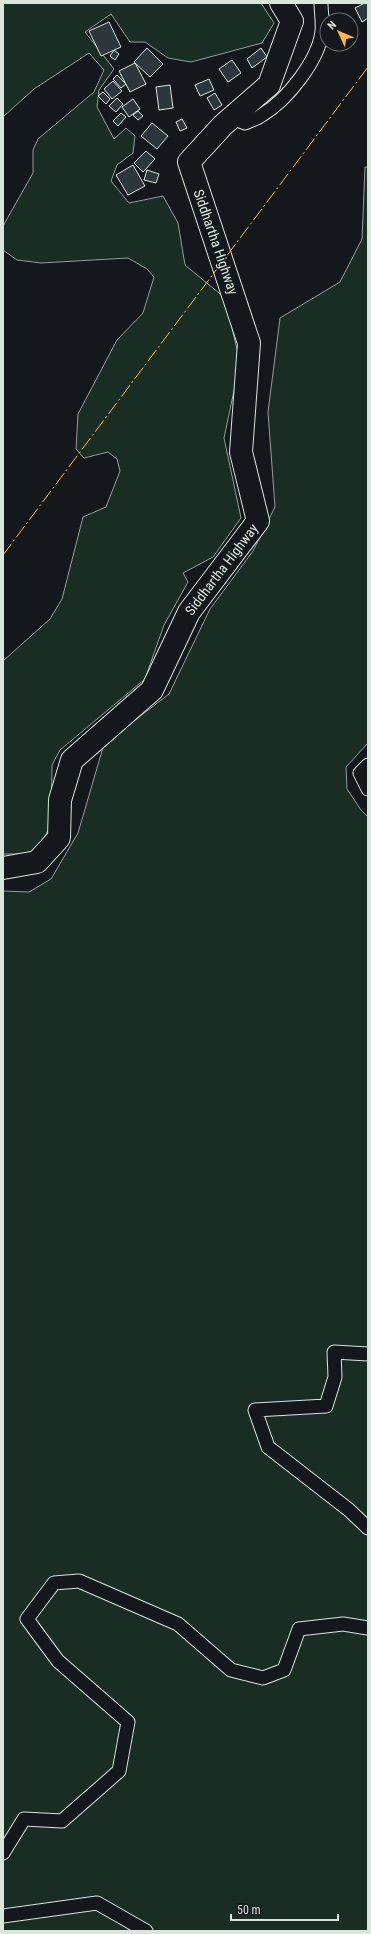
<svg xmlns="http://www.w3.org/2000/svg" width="371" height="1934" font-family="'Roboto Condensed',sans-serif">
<rect width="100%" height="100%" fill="#14181c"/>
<path fill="#1a2d24" stroke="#939e99" d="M3,3H261L274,23L262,43L191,62L168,58L145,42H130L111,14L85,32L114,69L99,90L97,107L114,139L126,128L135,136L133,153L117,165L111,181L129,203L163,196L178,223L185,265L225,298L240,362L224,438L241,518L213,557L183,573L188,582L164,625L145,679L60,750L52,765L51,825L37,850L32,854H3V661L50,619L62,599L83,517L106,507L120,471L117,459L108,452L84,458L76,449L78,414L117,340L143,313L154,277L147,269L128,258L41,263L17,260L3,250V226L33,173V150L38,139L94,92L104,70L89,53L34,89L3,117Z
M365,167H368V743L346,767L347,789L361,810L368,817V1931H3V891L29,892L51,879L78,833L104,744L169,694L210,609L253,551L275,507L268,412L280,318L340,282L362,239Z"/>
<path fill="#2c363c" stroke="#d8e6dc" d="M365,3H368V18L362,22L355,8Z
M109,22L121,47L101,56L89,31Z
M147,48L163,64L150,77L134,62Z
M261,48L267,57L252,68L247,59Z
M114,50L119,54L115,60L110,56Z
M232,60L241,73L228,82L219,69Z
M135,63L146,84L130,92L119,71Z
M117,75L126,84L121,88L113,79Z
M209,79L214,90L200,96L195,85Z
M113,81L122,91L112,99L104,89Z
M170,85L173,108L159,110L156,87Z
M103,92L110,99L106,104L98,96Z
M215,93L222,105L214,110L207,98Z
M117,98L123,104L116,112L109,106Z
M133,99L140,109L129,117L122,107Z
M138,111L143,116L138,120L133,115Z
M121,113L126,117L118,126L113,121Z
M182,119L187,128L180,131L176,122Z
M152,123L168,136L157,149L141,136Z
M146,151L155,159L143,172L134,163Z
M133,165L145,186L128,195L116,175Z
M147,170L159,174L156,183L144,180Z"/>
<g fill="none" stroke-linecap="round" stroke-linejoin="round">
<defs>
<path id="street" d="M232,118L245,123C251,120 257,119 262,115C287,100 319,60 322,31C323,22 321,12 321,3
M368,765L360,773L368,789
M368,1354L334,1352L335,1377L326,1406L255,1410L268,1447L349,1510L368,1528
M3,1853L24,1819L62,1821L119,1771L128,1722L58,1661L27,1619L54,1583L79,1581L178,1624L231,1670L263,1678L284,1670L299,1629L343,1624L368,1628
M3,1916L97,1903L146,1931"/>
<g id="highway">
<path id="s1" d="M3,868L37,862L59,838L60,800L72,760L152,690L189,612L258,521L241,452L249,343L189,162L223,125L269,85L292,21L281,3"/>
</g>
</defs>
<use href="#street" stroke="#d8e6dc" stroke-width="15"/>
<use href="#highway" stroke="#d8e6dc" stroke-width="24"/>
<use href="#street" stroke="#14181c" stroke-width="13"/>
<use href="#highway" stroke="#14181c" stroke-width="22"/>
<path stroke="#ffb74d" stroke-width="1" stroke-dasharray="14 3 2 3" stroke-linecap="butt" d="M3,555L368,67"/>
</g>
<g text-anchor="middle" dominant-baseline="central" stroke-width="3" stroke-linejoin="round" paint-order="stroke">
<g font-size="14" fill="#d8e6dc" stroke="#14181c">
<text transform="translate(216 242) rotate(71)">Siddhartha Highway</text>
<text stroke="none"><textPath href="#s1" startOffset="393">Siddhartha Highway</textPath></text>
</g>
</g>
<rect width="371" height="1934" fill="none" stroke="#d8e6dc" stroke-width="8"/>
<g transform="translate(339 32) rotate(314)"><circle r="19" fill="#14181c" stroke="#626a69"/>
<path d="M0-3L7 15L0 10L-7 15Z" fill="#ffb74d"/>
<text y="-6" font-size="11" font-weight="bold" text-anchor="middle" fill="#d8e6dc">N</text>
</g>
<path d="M231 1914v6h107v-6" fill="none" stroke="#d8e6dc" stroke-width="2"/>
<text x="237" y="1914" font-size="12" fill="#d8e6dc" stroke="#14181c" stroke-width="3" paint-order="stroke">50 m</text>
</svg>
